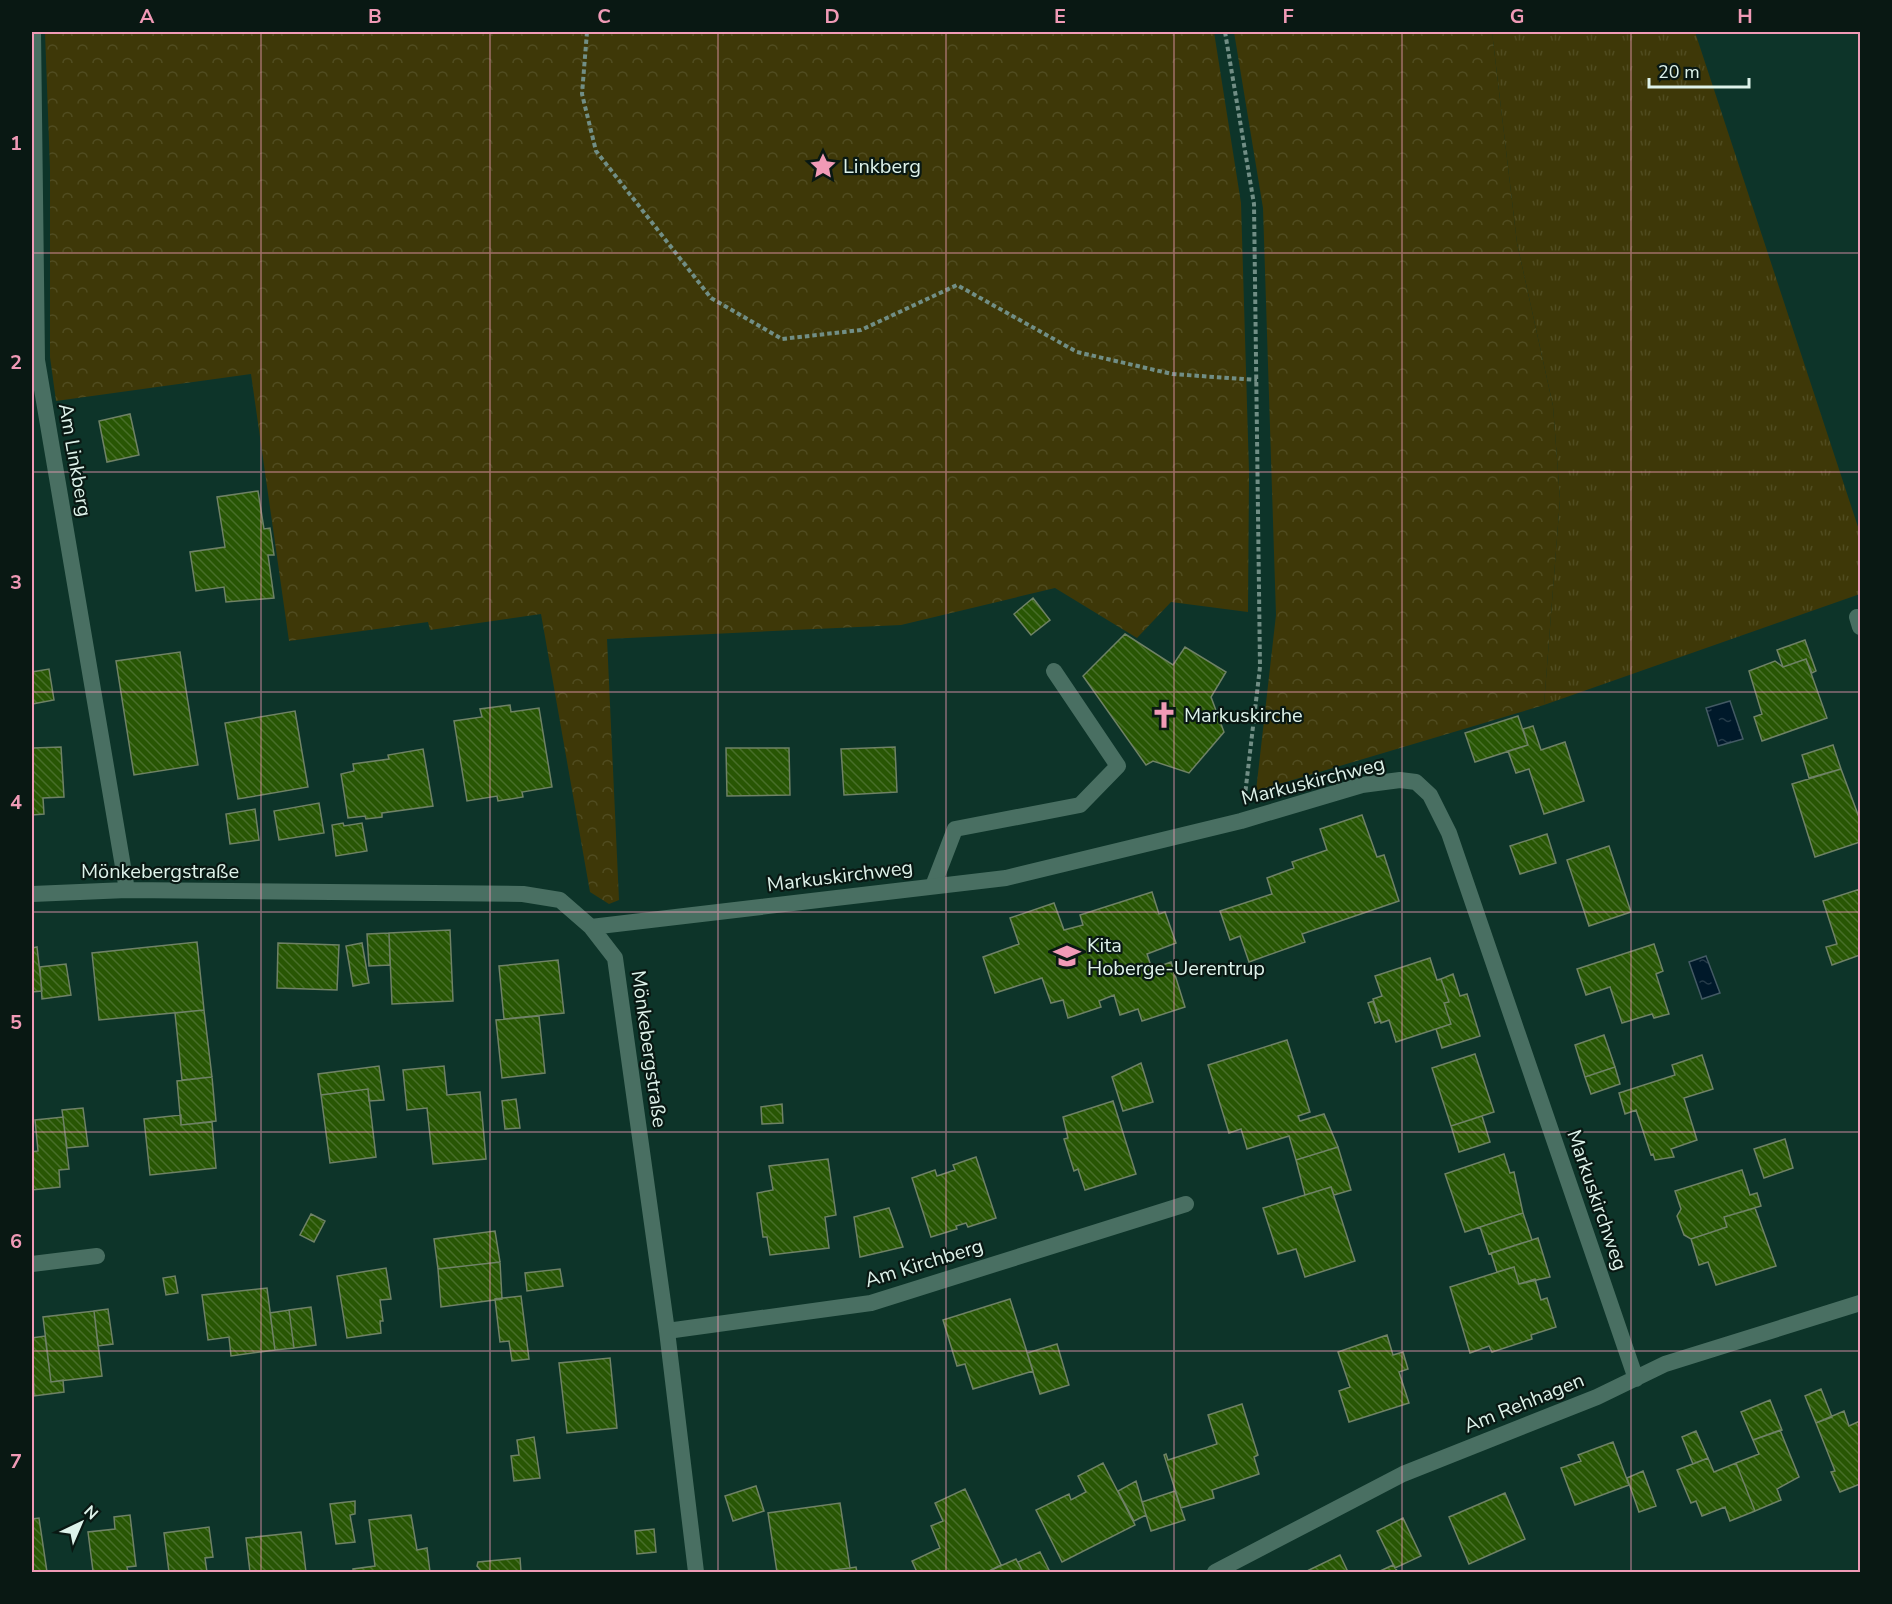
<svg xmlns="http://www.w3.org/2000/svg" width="1892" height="1604" font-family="'Nunito Sans',sans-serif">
<defs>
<pattern id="grass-tufts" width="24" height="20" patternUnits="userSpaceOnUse" patternTransform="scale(1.5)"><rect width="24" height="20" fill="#3e3808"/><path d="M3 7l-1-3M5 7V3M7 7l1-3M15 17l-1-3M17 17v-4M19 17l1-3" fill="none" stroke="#504c20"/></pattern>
<pattern id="forest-crowns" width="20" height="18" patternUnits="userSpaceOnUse" patternTransform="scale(1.5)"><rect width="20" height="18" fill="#3e3808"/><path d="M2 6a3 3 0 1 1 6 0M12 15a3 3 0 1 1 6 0" fill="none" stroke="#504c20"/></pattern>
<pattern id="water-ripples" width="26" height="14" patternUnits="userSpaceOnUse" patternTransform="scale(1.5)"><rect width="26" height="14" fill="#00192a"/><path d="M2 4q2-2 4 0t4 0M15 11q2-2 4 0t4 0" fill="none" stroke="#253b49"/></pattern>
<pattern id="building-back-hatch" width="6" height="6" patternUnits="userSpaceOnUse" patternTransform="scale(1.5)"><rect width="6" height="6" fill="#285604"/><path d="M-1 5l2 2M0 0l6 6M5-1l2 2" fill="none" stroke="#476f29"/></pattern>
</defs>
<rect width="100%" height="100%" fill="#0d3429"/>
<path fill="url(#grass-tufts)" d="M1492,32H1695L1860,533V594L1544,705L1560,499L1553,406L1517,243Z"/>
<path fill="url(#forest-crowns)" d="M45,32H1214L1241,203L1249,472L1248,612L1171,602L1137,638L1055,588L901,625L607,639L619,900L609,904L590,892L541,614L430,630L428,622L289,641L251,374L56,401L50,357V169Z
M1234,32H1492L1517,243L1553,406L1560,499L1544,705L1256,791L1276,615L1263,208Z"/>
<path fill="url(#water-ripples)" stroke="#435a64" stroke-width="1.5" d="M1730,701L1743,739L1718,746L1706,708Z
M1706,956L1720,993L1702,999L1689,962Z"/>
<path fill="url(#building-back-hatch)" stroke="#6f8266" stroke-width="1.5" d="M130,414L139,455L107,462L99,421Z
M258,491L264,529L270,528L274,555H268L274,598L226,602L224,587L196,591L190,552L225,547L217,497Z
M1033,598L1050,620L1031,635L1014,614Z
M1125,634L1173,665L1185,647L1226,672L1211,697L1224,732L1189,773L1153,761L1146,765L1083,676Z
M1805,640L1816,671L1812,673L1806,659L1783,667L1777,650Z
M180,652L198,765L134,775L116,661Z
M1806,659L1827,718L1762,741L1754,717L1762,714L1749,671L1775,661L1783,667Z
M49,669L54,700L32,704V672Z
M510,705L511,712L539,708L552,787L522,792L523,797L498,801L497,796L467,801L454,721L482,717L480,709Z
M295,711L308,787L238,799L225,723Z
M1518,716L1528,745L1475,762L1465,733Z
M1533,726L1541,750L1565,742L1584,801L1544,814L1529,769L1516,773L1508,751L1528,745L1523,729Z
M32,733L33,748L61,747L64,797L43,798L44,814L32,815Z
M1833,745L1841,769L1809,778L1802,755Z
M895,747L897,792L844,795L841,749Z
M726,748H789L790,795L727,796Z
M423,749L433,806L382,813V817L366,819L365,816L348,818L341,774L354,771L353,764L389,759L388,755Z
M1841,769L1860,820V842L1815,857L1792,784Z
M319,803L324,833L279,840L274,811Z
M255,809L259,840L230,844L226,814Z
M1362,815L1377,857L1384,855L1399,901L1302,934L1305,942L1249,962L1240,936L1230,940L1220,911L1272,894L1267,878L1294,868L1292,862L1327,850L1320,829Z
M343,823L344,826L362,823L367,851L336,856L332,825Z
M1547,834L1556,863L1520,874L1510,846Z
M1609,846L1631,912L1589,926L1567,860Z
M1860,889V955L1832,965L1826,947L1837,944L1823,901Z
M1152,892L1159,914L1165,912L1176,943L1147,954L1152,969L1171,962L1185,1007L1142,1021L1138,1009L1120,1015L1114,995L1099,1001L1101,1007L1068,1018L1063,1000L1051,1003L1042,978L995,993L983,957L1019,944L1010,918L1054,903L1064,930L1083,925L1080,915Z
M450,930L453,1001L392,1004L389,933Z
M389,933L390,965L369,966L367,934Z
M197,942L204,1010L99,1020L92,953Z
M278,943L339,945L337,990L277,988Z
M362,943L369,983L353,986L346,946Z
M1654,944L1663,971L1656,974L1669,1014L1654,1018L1652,1014L1622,1023L1610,987L1586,995L1577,969Z
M37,947L42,991L32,992V948Z
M1430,958L1437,980L1441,979L1449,1002L1444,1003L1451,1024L1396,1042L1389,1020L1381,1023L1373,999L1382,996L1375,976Z
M558,960L564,1013L504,1019L499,966Z
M66,964L71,995L42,999L40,967Z
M1453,974L1460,996L1467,994L1480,1036L1442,1048L1436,1029L1451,1024L1444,1003L1449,1002L1441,979Z
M1373,1001L1380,1021L1375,1023L1368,1003Z
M204,1010L212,1077L182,1080L175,1013Z
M539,1016L545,1073L502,1078L496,1020Z
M1604,1035L1615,1067L1585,1077L1575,1045Z
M1287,1040L1310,1112L1298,1116L1300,1121L1324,1114L1338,1147L1296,1160L1289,1136L1247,1149L1241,1129L1229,1133L1208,1065Z
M1475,1054L1494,1112L1451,1126L1432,1068Z
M1702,1055L1713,1089L1684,1098L1697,1140L1671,1149L1674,1157L1655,1160L1653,1154L1651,1155L1636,1110L1625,1114L1619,1093L1675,1075L1672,1065Z
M1141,1063L1153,1102L1123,1111L1112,1077Z
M379,1066L384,1100L369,1101L368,1089L321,1095L318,1074Z
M444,1066L447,1095L480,1092L486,1159L433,1164L427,1108L407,1110L403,1070Z
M1615,1067L1620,1084L1591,1094L1585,1077Z
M212,1077L216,1121L181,1125L177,1081Z
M368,1089L376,1157L330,1163L321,1095Z
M516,1099L520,1128L505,1129L502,1101Z
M1113,1101L1136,1174L1085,1190L1078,1169L1074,1171L1064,1139L1068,1138L1063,1117Z
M782,1104L783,1123L762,1124L761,1107Z
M83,1108L88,1146L67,1148L62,1110Z
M181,1115V1125L212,1122L216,1168L150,1175L144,1119Z
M1482,1116L1490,1142L1459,1152L1451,1126Z
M63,1117L69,1169L59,1170L60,1187L32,1190V1152L38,1151L35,1120Z
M1785,1139L1793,1168L1764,1178L1754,1149Z
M1338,1147L1351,1190L1334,1195L1331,1187L1305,1195L1296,1160Z
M1504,1154L1510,1173L1514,1172L1523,1213L1465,1232L1445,1174Z
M976,1157L996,1218L968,1227L966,1223L956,1226L957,1229L931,1237L912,1178L935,1170L937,1176L955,1170L953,1165Z
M828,1159L836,1215L825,1217L829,1248L770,1255L767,1237H763L757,1193L773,1190L769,1166Z
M1742,1170L1750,1195L1757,1193L1761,1206L1724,1217L1727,1227L1691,1239L1684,1235L1677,1216L1681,1209L1675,1191Z
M1331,1187L1355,1261L1305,1277L1296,1249L1278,1254L1263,1208Z
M889,1208L903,1247L860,1257L854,1217Z
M1755,1208L1776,1266L1716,1285L1708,1262L1699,1265L1691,1239L1727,1227L1724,1217Z
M1523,1213L1532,1240L1489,1254L1480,1227Z
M311,1214L325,1221L314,1242L300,1235Z
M495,1231L500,1262L438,1269L434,1239Z
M1538,1238L1550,1277L1519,1284L1514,1267L1497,1272L1491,1253Z
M500,1262L502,1299L441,1307L438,1269Z
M1514,1267L1519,1284L1535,1279L1541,1300L1547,1298L1556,1327L1531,1335L1532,1339L1492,1352L1489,1346L1470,1353L1450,1287Z
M386,1268L391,1299L380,1300L383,1321H380L381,1333L347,1338L337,1276Z
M560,1269L563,1286L527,1291L525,1273Z
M175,1276L178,1293L166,1295L163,1278Z
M267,1288L275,1350L231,1356L229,1337L208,1340L202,1295Z
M521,1296L529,1359L512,1361L509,1341L500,1342L495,1299Z
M1010,1299L1033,1371L973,1389L965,1364L957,1366L943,1320Z
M311,1307L316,1345L294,1348L289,1310Z
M108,1309L113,1344L98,1346L94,1311Z
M289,1310L294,1348L275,1350L270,1313Z
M94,1311L102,1376L51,1382L43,1317Z
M1387,1335L1393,1355L1403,1352L1408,1369L1399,1372L1409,1403L1349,1422L1339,1391L1350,1387L1338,1352Z
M45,1336L51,1382L63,1380L64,1392L34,1396L32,1338Z
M1057,1344L1069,1385L1040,1394L1027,1353Z
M610,1358L617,1428L567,1433L559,1363Z
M1821,1389L1832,1417L1816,1423L1805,1396Z
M1770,1400L1782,1430L1753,1440L1741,1412Z
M1242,1404L1258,1455L1254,1457L1259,1474L1212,1490L1214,1498L1181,1508L1164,1455L1166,1454L1168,1460L1217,1444L1208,1415Z
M1844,1411L1849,1426L1860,1421V1484L1840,1492L1831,1472L1835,1471L1816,1423Z
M1780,1430L1799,1477L1777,1489L1781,1500L1755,1511L1736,1463L1759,1454L1753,1440Z
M1696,1431L1708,1458L1693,1464L1682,1437Z
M534,1437L540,1478L514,1481L511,1456L519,1455L517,1440Z
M1613,1442L1629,1485L1575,1505L1561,1468L1581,1461L1578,1455Z
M1708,1458L1714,1472L1736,1463L1755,1511L1730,1521L1725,1507L1702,1516L1696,1501L1691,1503L1677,1470Z
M1103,1463L1135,1525L1062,1562L1036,1510L1069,1494L1071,1500L1086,1492L1078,1476Z
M1643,1471L1656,1506L1639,1512L1627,1478Z
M1136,1481L1146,1515L1134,1521L1118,1491Z
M756,1486L764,1511L733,1521L725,1496Z
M965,1489L1001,1565L987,1572H917L912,1561L940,1548L931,1526L943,1521L935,1503Z
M1175,1491L1185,1520L1151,1531L1142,1502Z
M1505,1493L1525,1539L1469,1564L1449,1517Z
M355,1501V1514L350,1515L355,1542L336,1544L330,1504Z
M840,1503L850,1568L818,1572H777L768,1513Z
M130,1515L136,1566L127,1567L128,1572L93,1571L88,1532L115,1529L114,1517Z
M411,1515L417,1550L427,1548L430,1572H353V1569L375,1566L369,1520Z
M39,1518L47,1572H32V1519Z
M1403,1518L1421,1556L1395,1568L1377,1531Z
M209,1527L213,1557L205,1558L207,1572H169L164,1533Z
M654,1529L656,1552L637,1554L635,1531Z
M301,1532L306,1572H250L246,1538Z
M1040,1552L1050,1572H1023L1018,1562Z
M1340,1555L1348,1572H1305Z
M520,1558L521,1572H482L477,1566L478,1562Z
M1016,1559L1023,1572H987Z
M1393,1565L1398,1572H1378Z
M856,1567L857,1572H818L850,1568Z"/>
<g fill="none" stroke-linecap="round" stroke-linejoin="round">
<path stroke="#718e85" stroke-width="4" stroke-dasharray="4.5 3" stroke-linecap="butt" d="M587,32L582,94L596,151L711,298L782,339L861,330L957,285L1077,352L1172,374L1257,380
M1225,32L1254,204L1260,667L1245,795"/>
<path stroke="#496f62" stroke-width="16" d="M933,886L955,829L1080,805L1118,766L1054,671"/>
<path stroke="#496f62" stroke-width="16" d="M33,32L37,360L127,890
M1857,617L1860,627
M32,894L127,890L523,894L560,900L591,927L615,958L667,1331L696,1572
M591,927L1006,878L1241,821L1362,785L1400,780L1416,782L1430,795L1449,833L1636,1379
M32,1264L97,1256
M667,1331L871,1303L1186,1204
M1215,1572L1403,1474L1597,1397L1665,1364L1860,1303"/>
</g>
<path fill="none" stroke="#f09ab6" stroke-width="1.5" stroke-opacity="0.55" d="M261,32V1572M490,32V1572M718,32V1572M946,32V1572M1174,32V1572M1402,32V1572M1631,32V1572M32,253H1860M32,472H1860M32,692H1860M32,912H1860M32,1132H1860M32,1351H1860"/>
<defs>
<symbol id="sight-bare" viewBox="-9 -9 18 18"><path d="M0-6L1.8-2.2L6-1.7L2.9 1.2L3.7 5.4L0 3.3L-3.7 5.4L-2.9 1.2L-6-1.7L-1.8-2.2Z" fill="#f09ab6" stroke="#091813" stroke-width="2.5" paint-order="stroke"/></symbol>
<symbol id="church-bare" viewBox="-9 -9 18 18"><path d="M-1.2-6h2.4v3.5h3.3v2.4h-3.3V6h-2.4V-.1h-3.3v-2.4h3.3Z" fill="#f09ab6" stroke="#091813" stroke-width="2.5" paint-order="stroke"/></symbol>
<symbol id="school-bare" viewBox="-9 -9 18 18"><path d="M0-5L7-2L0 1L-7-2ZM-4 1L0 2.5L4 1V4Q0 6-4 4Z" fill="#f09ab6" stroke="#091813" stroke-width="2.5" paint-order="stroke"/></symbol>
</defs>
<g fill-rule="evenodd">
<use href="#sight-bare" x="804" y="147" width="38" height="38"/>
<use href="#church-bare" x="1145" y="696" width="38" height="38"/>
<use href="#school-bare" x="1048" y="937" width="38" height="38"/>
</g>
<g text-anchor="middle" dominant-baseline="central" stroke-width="4.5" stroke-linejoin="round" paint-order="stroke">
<g font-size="20" fill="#def2ea" stroke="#091813" text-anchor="start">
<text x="843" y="166">Linkberg</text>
<text x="1184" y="715">Markuskirche</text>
<text x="1087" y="945">Kita<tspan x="1087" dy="23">Hoberge-Uerentrup</tspan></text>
</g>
<g font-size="20" fill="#def2ea" stroke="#091813">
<text transform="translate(75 460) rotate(80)">Am Linkberg</text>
<text transform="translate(1313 781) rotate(-14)">Markuskirchweg</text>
<text x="160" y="871">Mönkebergstraße</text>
<text transform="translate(840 876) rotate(-7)">Markuskirchweg</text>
<text transform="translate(649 1049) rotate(82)">Mönkebergstraße</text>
<text transform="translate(1597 1200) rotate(71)">Markuskirchweg</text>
<text transform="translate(924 1263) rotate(-17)">Am Kirchberg</text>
<text transform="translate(1524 1403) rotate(-22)">Am Rehhagen</text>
</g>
</g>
<rect width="1892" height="1604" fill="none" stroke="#091813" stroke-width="66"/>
<g transform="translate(81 1523) rotate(44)" stroke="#091813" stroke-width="4.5" paint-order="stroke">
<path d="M0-4.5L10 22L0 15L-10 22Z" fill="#def2ea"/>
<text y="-9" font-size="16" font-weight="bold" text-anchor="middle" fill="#def2ea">N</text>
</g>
<path d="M1649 78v9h100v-9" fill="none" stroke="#def2ea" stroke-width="3"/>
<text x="1658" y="78" font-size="18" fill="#def2ea" stroke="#091813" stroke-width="4.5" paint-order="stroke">20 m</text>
<rect x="33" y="33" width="1826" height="1538" fill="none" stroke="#f09ab6" stroke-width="2"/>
<g font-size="20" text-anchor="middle" font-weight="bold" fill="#f09ab6">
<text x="147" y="23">A</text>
<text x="375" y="23">B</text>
<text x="604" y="23">C</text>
<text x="832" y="23">D</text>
<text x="1060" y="23">E</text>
<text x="1288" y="23">F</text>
<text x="1517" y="23">G</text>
<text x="1745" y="23">H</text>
<text x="16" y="150">1</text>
<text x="16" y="369">2</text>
<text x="16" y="589">3</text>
<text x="16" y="809">4</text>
<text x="16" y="1029">5</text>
<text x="16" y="1248">6</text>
<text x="16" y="1468">7</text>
</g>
</svg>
